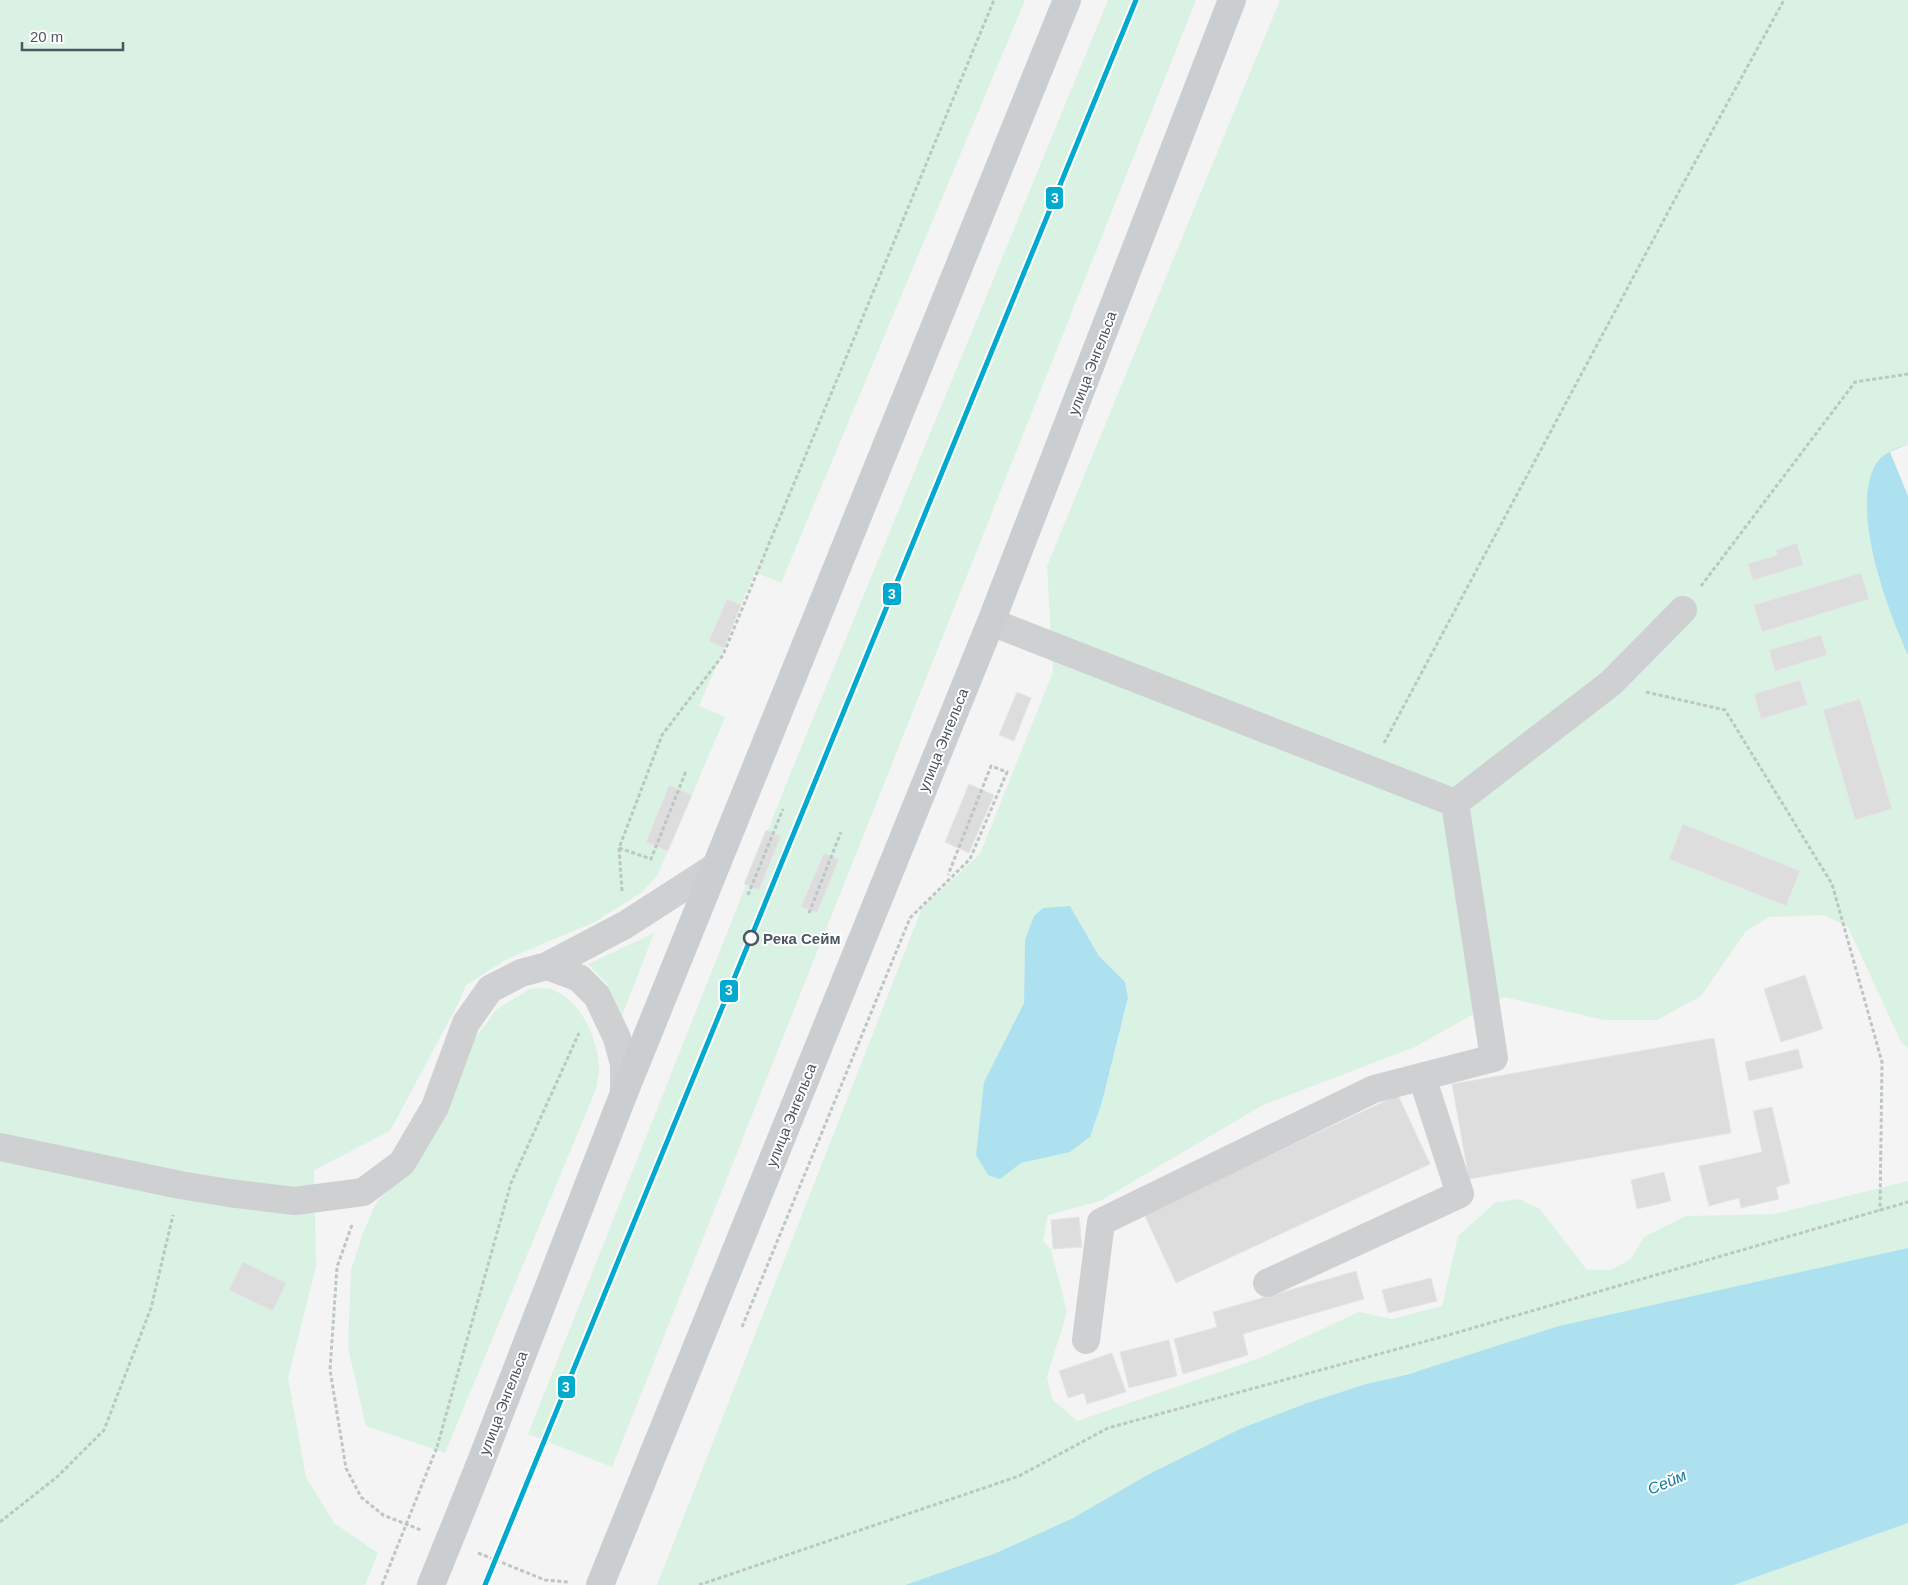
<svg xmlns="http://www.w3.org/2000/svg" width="1908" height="1585" font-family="Helvetica,sans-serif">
<rect width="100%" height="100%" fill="#f4f4f4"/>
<path fill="#d9f2e3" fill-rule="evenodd" d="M0,0H1025L781,583L755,572L741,605L727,599L709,641L724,648L699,706L725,717L692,795L669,785L646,842L668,851L657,876L642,892L595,922L507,959L466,985L459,1002L390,1131L314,1170L316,1267L288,1378L306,1477L334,1523L378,1553L365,1585H0Z
M1108,0H1196L612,1467L528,1434L787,782Z
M1280,0H1908V444L1890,452L1901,639L1908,655V1048L1901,1042L1848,927L1824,915L1769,917L1746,931L1701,996L1657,1020H1604L1504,997L1415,1047L1263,1105L1100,1201L1048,1215L1043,1241L1051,1249L1067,1312L1047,1377L1052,1399L1077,1421L1260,1358L1359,1312L1392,1319L1442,1306L1458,1236L1496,1202L1519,1199L1540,1209L1587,1270H1611L1631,1259L1644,1237L1686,1216L1775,1214L1908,1181V1248L1366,1384L1307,1403L1242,1428L1149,1474L1073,1518L996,1553L905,1585H657L922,908L980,854L1053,672L1047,566ZM1070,906L1099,956L1124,982L1128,999L1102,1102L1090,1137L1070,1152L1021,1163L984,1082L1024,1003L1025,940Z
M654,933L622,1016L607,984L588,964Z
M530,989C537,989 547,987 553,990C581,1001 597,1037 599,1066C600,1073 597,1081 596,1089L445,1453L366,1426L348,1348L351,1270L363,1233L377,1201L420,1158L475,1038L497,1009Z
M1908,1523V1585H1734L1748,1580Z"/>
<path fill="#aee1f0" d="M1908,444V655C1888,611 1849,508 1876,464C1882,453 1897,448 1908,444Z
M1070,906L1099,956L1125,982L1128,998L1102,1102L1090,1137L1070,1152L1021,1163L1000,1179L988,1175L976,1155L984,1082L1024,1003L1025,940L1034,916L1043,908Z
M1908,1248V1523L1734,1585H905L996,1553L1073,1518L1149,1474L1242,1428L1307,1403L1366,1384L1409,1374L1559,1326Z"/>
<path fill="#f4f4f4" d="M1908,444V496L1890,452Z"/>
<path fill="#ddddde" stroke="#e5e6e7" d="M1797,543L1803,565L1753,580L1748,564L1778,555L1776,550Z
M1861,573L1869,599L1762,632L1754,605Z
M727,599L741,605L724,648L709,641Z
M1821,635L1827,655L1775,671L1769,650Z
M1800,680L1807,705L1761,719L1754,694Z
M1017,692L1031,698L1014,741L999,735Z
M1860,699L1892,809L1855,820L1823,710Z
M969,784L994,795L969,853L945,842Z
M669,785L692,795L668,851L646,842Z
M1683,824L1800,871L1786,906L1669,859Z
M766,830L781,836L759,890L744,884Z
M824,853L839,859L817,913L801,907Z
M1805,975L1823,1029L1781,1042L1764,989Z
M1714,1038L1731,1133L1469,1179L1452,1084Z
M1798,1049L1803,1068L1749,1081L1745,1062Z
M1398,1095L1430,1164L1176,1283L1144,1214Z
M1772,1107L1790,1183L1776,1187L1779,1199L1741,1208L1739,1198L1709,1206L1699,1166L1762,1152L1753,1111Z
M1664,1172L1671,1201L1637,1209L1631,1180Z
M1079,1217L1082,1247L1053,1249L1051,1220Z
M243,1262L286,1283L273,1311L229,1290Z
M1356,1271L1364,1299L1243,1334L1248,1355L1183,1374L1174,1339L1217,1327L1213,1312Z
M1431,1278L1437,1301L1388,1313L1382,1290Z
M1169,1340L1177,1376L1129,1388L1120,1352Z
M1112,1353L1126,1392L1087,1404L1084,1393L1068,1398L1059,1371Z"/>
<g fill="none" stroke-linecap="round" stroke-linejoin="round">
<path stroke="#bcc7c4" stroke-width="3" stroke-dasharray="4 2.5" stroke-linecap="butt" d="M1701,586L1855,382L1908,374
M1646,692L1725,710L1832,884L1882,1062L1880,1211
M1384,743L1682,186L1784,0
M619,848L651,859L686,771
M622,891L619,848L662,735L723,655L994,0
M748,895L783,809
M809,913L841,832
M352,1225L337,1267L330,1370L346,1468L361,1497L383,1515L421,1530
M742,1327L910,918L970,859L1007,772L991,766L948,875
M437,1447L511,1183L579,1033
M0,1522L57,1477L104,1430L151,1308L173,1215
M478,1553L545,1580L568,1582
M699,1585L1019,1476L1108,1428L1445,1336L1908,1202"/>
<path stroke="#ced0d2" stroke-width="28" d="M991,622L1455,803L1611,683L1683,610
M547,966L579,978L597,996L617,1038L624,1064V1093
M0,1147L180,1185L229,1193L295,1201L363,1192L402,1163L435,1107L466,1023L490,989L521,973L547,966L625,925L715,867
M1267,1283L1460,1194L1422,1077
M1086,1340L1101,1222L1374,1089L1494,1058L1455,803"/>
<path stroke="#caced1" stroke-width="28" d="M478,1469L624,1093L1067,0
M600,1585L991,622L1232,0"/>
<path stroke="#bcc7c4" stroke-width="3" stroke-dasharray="4 2.5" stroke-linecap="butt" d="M382,1585L437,1447"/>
<path stroke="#caced1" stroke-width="28" d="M431,1585L478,1469"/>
<defs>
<path id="tram-1" d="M485,1585L1136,0"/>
</defs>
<use href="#tram-1" stroke="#fff" stroke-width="9"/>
<use href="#tram-1" stroke="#00a9ce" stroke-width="5"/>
</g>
<circle fill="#fff" stroke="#4a5661" stroke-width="2.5" cx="751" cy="938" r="7"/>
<g text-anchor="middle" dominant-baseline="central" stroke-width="4" stroke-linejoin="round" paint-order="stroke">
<g font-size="15" fill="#4a5661" stroke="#fff">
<text transform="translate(1092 363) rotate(-69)">улица Энгельса</text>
<text transform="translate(943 740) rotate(-68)">улица Энгельса</text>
<text transform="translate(791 1115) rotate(-68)">улица Энгельса</text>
<text transform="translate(503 1403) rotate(-69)">улица Энгельса</text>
</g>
<g font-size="15" font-weight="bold" fill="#4a5661" stroke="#fff" text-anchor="start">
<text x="763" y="938">Река Сейм</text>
</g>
<g font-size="16" font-style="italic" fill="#0d7b9a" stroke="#fff">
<text transform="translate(1667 1482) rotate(-23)">Сейм</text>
</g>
</g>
<g stroke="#fff" stroke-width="2">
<rect x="1045" y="186" width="19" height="24" rx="5" fill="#00a9ce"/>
<rect x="882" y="582" width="20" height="24" rx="5" fill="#00a9ce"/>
<rect x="719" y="979" width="20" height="24" rx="5" fill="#00a9ce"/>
<rect x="557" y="1375" width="19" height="24" rx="5" fill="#00a9ce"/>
</g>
<g font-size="14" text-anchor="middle" font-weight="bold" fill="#fff">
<text x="1055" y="203">3</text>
<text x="892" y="599">3</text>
<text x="729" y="995">3</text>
<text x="566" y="1392">3</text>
</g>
<path d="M22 42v8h101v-8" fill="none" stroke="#4a5661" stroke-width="2.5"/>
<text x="30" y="42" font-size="15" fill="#4a5661" stroke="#ffffff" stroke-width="4" paint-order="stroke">20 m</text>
</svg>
